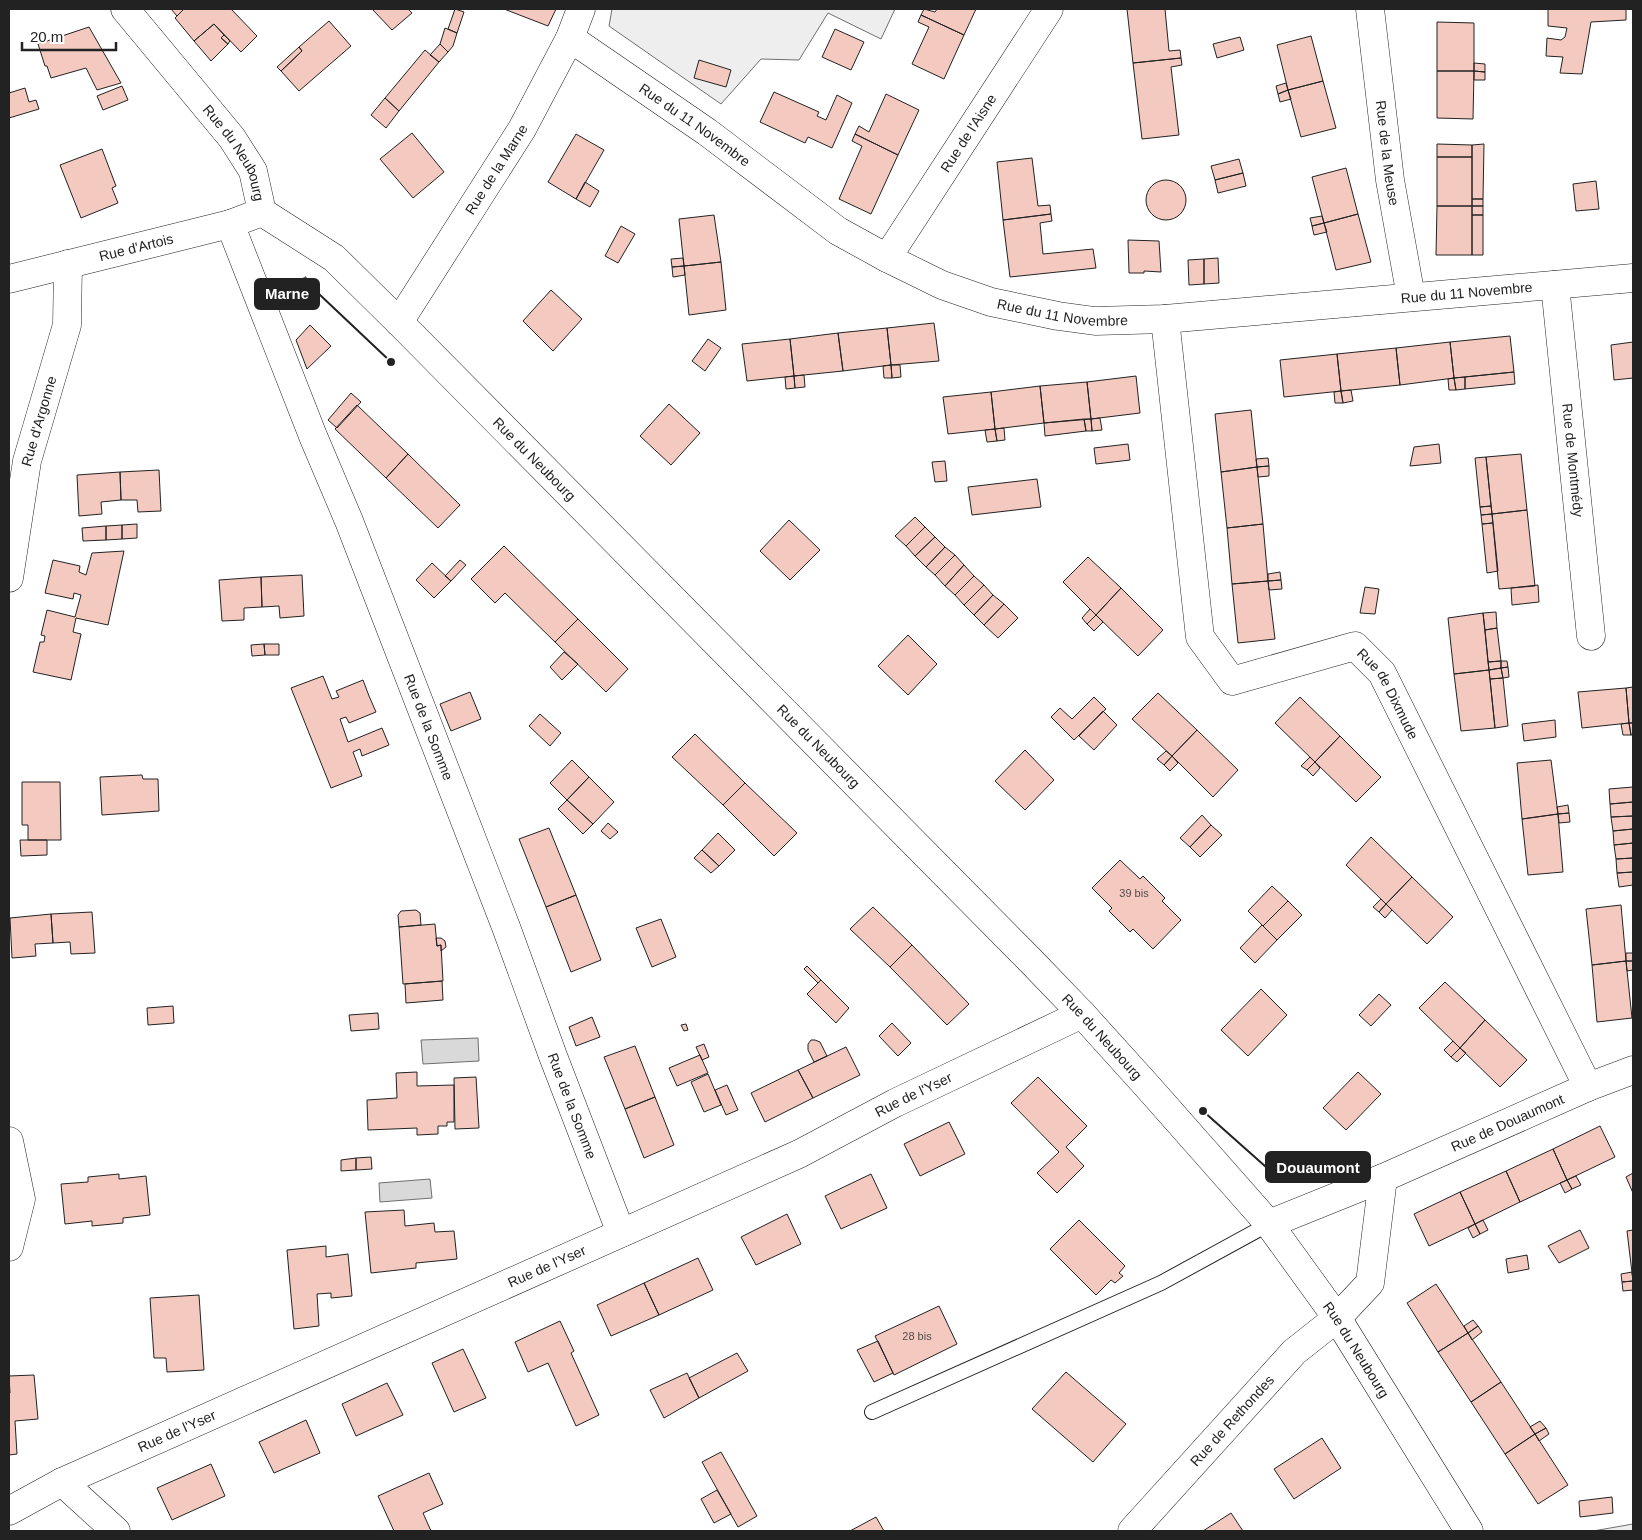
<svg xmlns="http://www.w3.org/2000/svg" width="1642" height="1540" font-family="Arial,sans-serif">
<rect width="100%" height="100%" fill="#fff"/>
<path fill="#eee" stroke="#6f6f6f" d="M612,9H895L881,39L828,13L799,60L761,59L721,104L609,26Z
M1633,1524V1531H1593Z"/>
<path fill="#d9d9d9" stroke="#6f6f6f" d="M478,1038L479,1061L423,1064L421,1040Z
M430,1179L432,1198L380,1202L379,1183Z"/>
<path fill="#f3c9c0" stroke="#222" d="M171,9H184L177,16Z
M184,9H231L257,36L241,52L214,24L194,41L175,18Z
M372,9H408L412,13L392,30Z
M455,9L464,12L457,33L448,29Z
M504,9H556L548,26Z
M924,9L935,12L937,9H976L964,35L921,15Z
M1127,9H1165L1169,51L1180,50L1181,58L1133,63Z
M1548,9H1626V20L1591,22L1582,74L1560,73L1563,57L1546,56L1547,38L1561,40L1565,37L1567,28L1548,26Z
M921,15L964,35L944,79L912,64L929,27L918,22Z
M329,21L351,46L299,91L281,71L302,51L299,47Z
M1437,22L1474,23V71H1437Z
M214,24L224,35L221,38L228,44L211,61L194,41Z
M89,27L121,83L97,90L86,68L51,78L47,66H45L38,44Z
M445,28L457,33L453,46L448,52L440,44Z
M835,29L864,42L851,70L822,57Z
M224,35L230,41L228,44L221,38Z
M1311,36L1323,81L1288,90L1277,45Z
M1240,37L1244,50L1217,58L1213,44Z
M440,44L448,52L439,62L430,55Z
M299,47L302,51L281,71L277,67Z
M425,50L439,62L399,111L385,98Z
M1181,58L1182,65L1171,67L1179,135L1142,139L1133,63Z
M699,60L731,70L726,87L694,78Z
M1474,63L1485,64V72L1474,71Z
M1437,71H1474L1473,119L1437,118Z
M1474,71L1485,72V80H1474Z
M1323,81L1336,128L1301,137L1288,90Z
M1286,83L1288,90L1278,94L1276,86Z
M122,86L128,100L103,110L97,96Z
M25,88L29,102L36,100L39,109L9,118V93Z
M1288,90L1291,99L1280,102L1278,94Z
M774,92L819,112L817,116L826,120L837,95L852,103L832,148L808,137L805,143L760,122Z
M886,94L919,110L898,155L855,134L859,126L869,132Z
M385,98L399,111L386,128L371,115Z
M412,133L444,172L413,198L380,159Z
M576,134L604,150L576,199L548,182Z
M855,134L898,155L871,214L839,199L862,146L852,141Z
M1437,144L1472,145V157H1437Z
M1484,144L1483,199H1472V145Z
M102,149L116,186L112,188L118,203L81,218L60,165Z
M1437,157H1472V206H1437Z
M1032,158L1038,206L1050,205L1051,214L1003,220L997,162Z
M1239,159L1243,173L1215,180L1211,166Z
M1346,168L1358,214L1324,223L1312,177Z
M1243,173L1246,186L1218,193L1215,180Z
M1146 200a20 20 0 1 1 40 0a20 20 0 1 1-40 0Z
M1596,181L1599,209L1576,211L1573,184Z
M585,182L599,191L590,207L576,199Z
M1472,199H1483V206H1472Z
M1437,206H1472V255H1436Z
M1472,206H1483V215H1472Z
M1051,214L1052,221L1040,223L1043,254L1093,249L1096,268L1010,277L1003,220Z
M1358,214L1371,262L1336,270L1324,223Z
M714,215L721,262L684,266L679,219Z
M1472,215H1483V255H1472Z
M1322,216L1324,223L1312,226L1310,218Z
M1324,223L1327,232L1314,235L1312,226Z
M621,226L635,234L618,263L605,256Z
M1128,240L1159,241L1161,272L1144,271V273H1129Z
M683,258L684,266L672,267L671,259Z
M1218,258L1219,283L1204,284V259Z
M1204,259V284L1189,285L1188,260Z
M721,262L726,310L689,315L684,266Z
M684,266L685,275L673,277L672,267Z
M551,290L582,319L553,351L523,321Z
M934,323L939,361L891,365L887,328Z
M310,325L331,346L307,369L296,340Z
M887,328L891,365L843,371L838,333Z
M838,333L843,371L794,376L790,339Z
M1510,336L1514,372L1454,378L1450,342Z
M708,339L721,348L705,371L692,361Z
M790,339L794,376L747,381L742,344Z
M1450,342L1454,378L1400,385L1396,348Z
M1633,342V378L1614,380L1611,345Z
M1396,348L1400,385L1341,391L1337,354Z
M1337,354L1341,391L1284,397L1280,360Z
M891,365H900L901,377L892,378Z
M891,365L892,378H884L883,366Z
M1514,372L1515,384L1465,389V377Z
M804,375L805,387L795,388L794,376Z
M794,376L795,388L786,389L785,377Z
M1136,376L1140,413L1091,419L1087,382Z
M1465,377V389L1456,390L1454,378Z
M1454,378L1456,390H1449L1448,379Z
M1087,382L1091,419L1044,423L1040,386Z
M1040,386L1044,423L995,429L991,392Z
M1351,390L1353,401L1343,403L1341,391Z
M1341,391L1343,403H1335L1334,392Z
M991,392L995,429L948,434L943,397Z
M351,393L361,402L337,428L328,420Z
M669,404L700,433L671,465L640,436Z
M357,405L408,454L386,478L335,429Z
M1251,410L1257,467L1221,472L1215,414Z
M1100,418L1102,430L1092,431L1091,419Z
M1084,419H1091L1092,431H1086Z
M1084,419L1086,431L1045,436L1044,423Z
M1004,428L1005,440L997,441L995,429Z
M995,429L997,441L987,442L985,430Z
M1128,444L1130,460L1096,464L1094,448Z
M1439,444L1441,463L1410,466L1414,447Z
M408,454L460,505L438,528L386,478Z
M1521,454L1527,510L1492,514L1486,457Z
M1486,457L1491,506L1480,507L1475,458Z
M1268,458L1269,466L1257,467L1256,459Z
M945,461L947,481L935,482L932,462Z
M1269,466V476L1258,477L1257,467Z
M1257,467L1263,524L1227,528L1221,472Z
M159,470L161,511L138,512L137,500H121L120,472Z
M120,472L121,500L101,502L102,514L79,516L77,475Z
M1037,479L1041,507L972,515L968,487Z
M1491,506L1492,514L1481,515L1480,507Z
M1527,510L1535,586L1499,589L1492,514Z
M1492,514L1493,523L1482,524L1481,515Z
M915,517L925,527L906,546L895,536Z
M789,520L820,550L790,580L760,551Z
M1493,523L1498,571L1487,573L1482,524Z
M137,524V538L122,539V525Z
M1263,524L1268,581L1232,584L1227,528Z
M122,525V539L106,540V526Z
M106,526V540L83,541L82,528Z
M925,527L935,537L915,556L906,546Z
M935,537L945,547L926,567L915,556Z
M504,546L578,619L555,642L505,593L495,603L471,579Z
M945,547L955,555L935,575L926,567Z
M124,551L108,625L76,618L73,632L81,634L71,680L33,672L40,642H44L45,636L41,635L47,610L75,617L81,595L74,593L73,599L45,593L53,560L80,566L79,572L86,575L92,553Z
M955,555L964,565L945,586L935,575Z
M1088,557L1121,588L1096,615L1063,582Z
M460,560L466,565L451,581L445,576Z
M432,563L451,581L434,598L416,580Z
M964,565L974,576L955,595L945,586Z
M1280,572L1281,580L1268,581V574Z
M302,575L304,616L280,618L279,606L262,607L261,577Z
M974,576L984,585L964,605L955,595Z
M261,577L262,607L244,608V620L222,621L219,580Z
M1281,580L1282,589L1269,590L1268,581Z
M1268,581L1275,639L1238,643L1232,584Z
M984,585L993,595L974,615L964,605Z
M1538,585L1539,602L1512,605L1511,588Z
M1365,587L1379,589L1375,614L1360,613Z
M1121,588L1163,630L1138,656L1096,615Z
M993,595L1004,604L984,625L974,615Z
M1004,604L1018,618L998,638L984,625Z
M1090,609L1096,615L1087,624L1082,618Z
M1496,612L1497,628L1485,630L1483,613Z
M1483,613L1489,670L1454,674L1448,618Z
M1096,615L1103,622L1094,631L1087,624Z
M578,619L628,669L606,692L555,642Z
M1497,628L1501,661L1488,662L1485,630Z
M908,635L937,664L908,695L878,666Z
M264,644H279V655H265Z
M264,644L265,655L252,656L251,645Z
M564,652L578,664L562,680L550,667Z
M1501,661H1507L1508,667L1501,668Z
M1501,661V668L1489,670L1488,662Z
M1508,667L1509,677L1503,678L1501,668Z
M1501,668L1503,678L1490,679L1489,670Z
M1489,670L1495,728L1461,731L1454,674Z
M323,676L332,699L339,697L336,691L363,680L369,696L376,712L349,723L346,717L340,719L348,742L382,728L389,745L362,756L360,749L353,752L362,776L331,788L291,688Z
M1503,678L1508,726L1495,728L1490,679Z
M1633,687V723H1629L1626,688Z
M1626,688L1629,723L1582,728L1578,692Z
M470,692L481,719L451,731L440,704Z
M1158,693L1197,730L1172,756L1132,719Z
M1094,697L1106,709L1074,740L1051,717L1060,708L1072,719Z
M1300,697L1340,736L1315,762L1275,723Z
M1103,711L1117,725L1094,750L1079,736Z
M540,714L561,733L550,746L529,726Z
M1555,720L1556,737L1524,741L1522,724Z
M1629,723L1631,735H1623L1621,724Z
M1629,723H1633V735H1631Z
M1197,730L1238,770L1213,797L1172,756Z
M695,734L745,783L723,805L672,757Z
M1340,736L1381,777L1356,802L1315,762Z
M1025,750L1054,780L1025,810L995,781Z
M1166,751L1172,756L1164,765L1157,759Z
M1172,756L1178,763L1170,771L1164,765Z
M1310,757L1315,762L1307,770L1301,766Z
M572,760L589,777L567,800L550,783Z
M1551,760L1558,814L1522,819L1517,763Z
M1315,762L1320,768L1313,776L1307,770Z
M142,775L143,779H158L159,811L102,815L100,777Z
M589,777L614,802L593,824L567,800Z
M22,782H60L61,840H28V825H22Z
M745,783L797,833L774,856L723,805Z
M1633,787V802L1610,804L1609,789Z
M567,800L593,824L583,834L558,809Z
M1633,802V816L1611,817L1610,804Z
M1568,805L1569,813L1558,814L1557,807Z
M1569,813L1570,822L1559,823L1558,814Z
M1558,814L1563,872L1528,875L1522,819Z
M1202,815L1211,825L1190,847L1180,838Z
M1633,816V829L1613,831L1611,817Z
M608,823L618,832L610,839L601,831Z
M1211,825L1222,835L1200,857L1190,847Z
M549,828L576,895L546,907L519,839Z
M1633,829V843L1614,845L1613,831Z
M718,833L735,850L719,866L702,850Z
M1371,837L1412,877L1386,904L1346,865Z
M20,840H47V855L21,856Z
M1633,843V858L1616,859L1614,845Z
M702,850L719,866L711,873L694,858Z
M1633,858V872L1617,873L1616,859Z
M1120,860L1140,879L1143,876L1165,898L1162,901L1181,920L1153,949L1133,929L1130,932L1109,911L1112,908L1092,888Z
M1633,872V885L1619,887L1617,873Z
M1412,877L1453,917L1427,944L1386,904Z
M1272,886L1288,901L1263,926L1248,911Z
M576,895L601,960L571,972L546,907Z
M1381,899L1386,904L1379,912L1373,907Z
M1288,901L1302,915L1277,940L1263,926Z
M1386,904L1392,910L1385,918L1379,912Z
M1621,905L1626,961L1592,965L1586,909Z
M873,907L912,945L890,967L850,929Z
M416,910L420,913L421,925L399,927L398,915L401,911Z
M92,912L95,953L71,954L70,942L53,943L51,914Z
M51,914L53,943L35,944L36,956L12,958L10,918Z
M661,919L676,957L652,967L636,928Z
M435,924L437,946L441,945L443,981L403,984L399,927Z
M1262,925L1277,940L1255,963L1240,948Z
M436,938H441L445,941L446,947L441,951V945L437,946Z
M912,945L969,1004L947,1025L890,967Z
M1626,953H1633V961H1626Z
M1626,961H1633V970L1627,971Z
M1626,961L1632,1018L1597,1022L1592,965Z
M807,966L821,980L818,983L804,969Z
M821,980L849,1008L836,1023L807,994Z
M442,981L443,1000L406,1003L405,984Z
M1445,982L1485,1020L1460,1048L1419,1008Z
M1261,989L1287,1015L1248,1056L1221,1030Z
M1379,994L1391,1005L1371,1026L1359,1015Z
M173,1006L174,1023L148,1025L147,1008Z
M378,1013L379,1029L351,1031L349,1015Z
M592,1017L600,1037L576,1046L569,1027Z
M1485,1020L1527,1060L1500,1087L1460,1048Z
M892,1023L911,1043L898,1056L879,1036Z
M686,1024L688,1030L684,1031L681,1025Z
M811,1040H815L820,1042L827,1056L814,1062L808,1050V1044Z
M1453,1041L1460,1048L1451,1057L1444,1050Z
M704,1044L709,1057L702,1060L696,1047Z
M635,1046L655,1097L625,1109L604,1057Z
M846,1047L860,1075L813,1098L798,1070Z
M1460,1048L1466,1053L1457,1062L1451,1057Z
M700,1055L708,1073L677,1086L669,1068Z
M798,1070L813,1098L765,1122L751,1093Z
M417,1072V1086L454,1085V1122H447V1126H438V1134L417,1135V1128L368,1130L367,1100L397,1098L396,1073Z
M1358,1072L1381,1094L1346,1130L1323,1108Z
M708,1074L721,1105L704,1112L691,1082Z
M476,1077L479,1128L455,1129L454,1078Z
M1038,1077L1087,1126L1066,1147L1084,1166L1057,1193L1037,1173L1059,1152L1011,1103Z
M727,1085L738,1110L726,1115L715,1090Z
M655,1097L674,1145L644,1158L625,1109Z
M949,1122L965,1154L920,1176L904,1144Z
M1600,1126L1615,1157L1567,1180L1553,1149Z
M1553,1149L1567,1180L1520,1202L1506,1171Z
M371,1157L372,1169L356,1170V1158Z
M356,1158V1170L341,1171V1160Z
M1506,1171L1520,1202L1475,1224L1460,1192Z
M1633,1173V1193L1626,1177Z
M119,1174V1179L146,1176L150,1215L123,1218V1223L92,1226V1221L65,1224L61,1184L88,1182V1177Z
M871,1174L887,1208L841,1229L825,1196Z
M1576,1176L1581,1185L1572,1189L1567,1180Z
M1567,1180L1572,1189L1565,1193L1560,1183Z
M1460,1192L1475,1224L1429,1246L1414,1214Z
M404,1210L405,1226L434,1223L435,1232L454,1231L457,1259L416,1263V1268L371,1273L365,1212Z
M787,1214L801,1244L756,1265L741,1237Z
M1079,1220L1125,1266L1119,1273L1123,1276L1115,1283L1111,1280L1096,1295L1050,1249Z
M1483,1220L1488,1230L1480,1234L1475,1224Z
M1475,1224L1480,1234L1473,1238L1468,1228Z
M1580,1230L1589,1248L1559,1263L1548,1246Z
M1633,1230V1281L1627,1231Z
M326,1246V1257L348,1254L352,1296L331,1298V1293L317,1294L319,1326L294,1329L287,1250Z
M1527,1255L1529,1269L1508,1273L1506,1259Z
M698,1258L713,1290L659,1315L644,1283Z
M1632,1272L1633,1281L1622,1282L1621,1274Z
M1633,1281V1290L1623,1291L1622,1282Z
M644,1283L659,1315L611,1336L597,1305Z
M1436,1284L1468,1333L1438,1352L1407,1303Z
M199,1295L204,1370L167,1372L166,1358H154L150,1298Z
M939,1306L957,1344L894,1375L875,1336Z
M1473,1320L1478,1326L1468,1333L1464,1326Z
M560,1321L574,1351L571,1353L599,1415L576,1426L548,1363L528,1372L515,1342Z
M1478,1326L1482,1332L1472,1340L1468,1333Z
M1468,1333L1501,1382L1471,1402L1438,1352Z
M878,1341L893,1373L874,1382L857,1350Z
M463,1349L486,1398L454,1412L432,1363Z
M737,1353L748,1371L699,1398L689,1378Z
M1066,1372L1126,1424L1093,1462L1032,1409Z
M687,1373L699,1398L664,1418L650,1390Z
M34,1375L38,1419L15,1421L17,1454L9,1455V1393H10L9,1376Z
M1501,1382L1535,1434L1505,1454L1471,1402Z
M387,1383L403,1415L356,1436L342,1404Z
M306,1420L320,1453L274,1473L259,1442Z
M1540,1421L1546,1428L1535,1434L1530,1427Z
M1546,1428L1549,1434L1539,1441L1535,1434Z
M1535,1434L1568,1485L1538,1504L1505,1454Z
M1322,1438L1341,1468L1294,1499L1274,1469Z
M721,1452L757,1516L738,1527L702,1462Z
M211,1464L225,1496L172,1520L157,1488Z
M429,1473L443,1504L423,1513L431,1531H394L378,1496Z
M717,1490L731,1514L714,1523L701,1499Z
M1612,1497L1613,1513L1580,1517L1579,1501Z
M1231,1513L1243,1531H1203Z
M876,1517L884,1531H850Z"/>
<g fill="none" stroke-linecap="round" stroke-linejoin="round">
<defs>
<path id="service" d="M872,1412L1161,1283L1269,1224"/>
<g id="minor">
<path id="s1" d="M125,9L232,138L253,171L262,212L334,258L399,322L1031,961L1082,1014L1148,1087L1269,1224L1337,1318L1469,1531"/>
<path id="s2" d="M1370,9L1390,180L1411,297"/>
<path id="s3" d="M570,38L707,132L838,231L887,258L942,285L991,302L1058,316L1095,321L1165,319L1633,278"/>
<path id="s4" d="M230,224L313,436L349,521L506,927L553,1056L621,1233"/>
<path id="s5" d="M887,258L1049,9"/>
<path id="s6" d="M1555,285L1591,636"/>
<path id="s7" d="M1165,319L1200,637L1232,681L1355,646L1382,673L1588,1087"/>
<path id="s8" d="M399,322L522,129L570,38L581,9"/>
<path id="s9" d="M9,578L27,461L67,325L68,264"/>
<path d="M9,1141L21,1199L9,1247"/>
<path id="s10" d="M1269,1224L1383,1178L1588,1087L1633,1070"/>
<path d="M62,1482L116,1531"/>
<path id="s11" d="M9,1511L62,1482L799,1154L895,1103L1082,1014"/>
<path id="s12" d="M1132,1531L1294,1352L1337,1318L1370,1283L1383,1178"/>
</g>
<g id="tertiary">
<path id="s13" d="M9,279L230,224L262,212"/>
</g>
</defs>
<use href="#service" stroke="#222" stroke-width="16"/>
<use href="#minor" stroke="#222" stroke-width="29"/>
<use href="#tertiary" stroke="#222" stroke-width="29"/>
<path stroke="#646464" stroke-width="3" stroke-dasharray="4 2.5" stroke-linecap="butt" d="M284,283L304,279L307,277"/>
<use href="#service" stroke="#fff" stroke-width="14"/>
<use href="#minor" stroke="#fff" stroke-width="28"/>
<use href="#tertiary" stroke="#fff" stroke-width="28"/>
</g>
<g text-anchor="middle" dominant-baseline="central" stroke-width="4" stroke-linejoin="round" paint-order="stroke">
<g font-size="11" fill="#564c4a">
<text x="1134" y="893">39 bis</text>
<text x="917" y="1336">28 bis</text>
</g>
<g font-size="14" fill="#222" stroke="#fff">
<text stroke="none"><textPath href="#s3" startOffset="152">Rue du 11 Novembre</textPath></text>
<text stroke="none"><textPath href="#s5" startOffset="149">Rue de l'Aisne</textPath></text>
<text stroke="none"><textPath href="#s2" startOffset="145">Rue de la Meuse</textPath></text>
<text stroke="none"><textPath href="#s1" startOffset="182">Rue du Neubourg</textPath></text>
<text stroke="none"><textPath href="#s8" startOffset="181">Rue de la Marne</textPath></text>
<text stroke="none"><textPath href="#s13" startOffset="131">Rue d'Artois</textPath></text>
<text stroke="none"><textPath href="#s3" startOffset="978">Rue du 11 Novembre</textPath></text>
<text stroke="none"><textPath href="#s3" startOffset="572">Rue du 11 Novembre</textPath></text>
<text stroke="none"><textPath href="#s9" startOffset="160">Rue d'Argonne</textPath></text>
<text stroke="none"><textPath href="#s1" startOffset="618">Rue du Neubourg</textPath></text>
<text stroke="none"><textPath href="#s6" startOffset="176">Rue de Montmédy</textPath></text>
<text stroke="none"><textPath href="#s7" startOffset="561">Rue de Dixmude</textPath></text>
<text stroke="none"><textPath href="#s4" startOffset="541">Rue de la Somme</textPath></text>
<text stroke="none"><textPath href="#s1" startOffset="1022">Rue du Neubourg</textPath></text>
<text stroke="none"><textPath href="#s1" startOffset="1428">Rue du Neubourg</textPath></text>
<text stroke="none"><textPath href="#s11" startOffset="996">Rue de l'Yser</textPath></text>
<text stroke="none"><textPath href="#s4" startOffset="946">Rue de la Somme</textPath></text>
<text stroke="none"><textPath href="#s10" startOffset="259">Rue de Douaumont</textPath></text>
<text stroke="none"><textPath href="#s11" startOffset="591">Rue de l'Yser</textPath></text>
<text stroke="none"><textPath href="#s1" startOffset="1832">Rue du Neubourg</textPath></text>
<text stroke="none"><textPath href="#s12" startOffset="149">Rue de Rethondes</textPath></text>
<text stroke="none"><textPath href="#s11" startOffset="186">Rue de l'Yser</textPath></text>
</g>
</g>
<path fill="none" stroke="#222" stroke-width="2" d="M391 362L319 294M1203 1111L1266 1167"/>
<g fill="#222" stroke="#fff" stroke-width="2">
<circle cx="391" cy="362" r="5"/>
<circle cx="1203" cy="1111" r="5"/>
</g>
<g fill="#222" stroke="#222" stroke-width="2">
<rect x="255" y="279" width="64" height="30" rx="5"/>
<rect x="1266" y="1152" width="104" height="30" rx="5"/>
</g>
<g font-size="15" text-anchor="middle" font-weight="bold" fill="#fff">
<text x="287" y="299">Marne</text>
<text x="1318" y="1173">Douaumont</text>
</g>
<rect width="1642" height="1540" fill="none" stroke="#222222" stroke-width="20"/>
<path d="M22 42v8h94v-8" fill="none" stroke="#222222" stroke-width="2.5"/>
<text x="30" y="42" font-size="15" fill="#222222" stroke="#ffffff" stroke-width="4" paint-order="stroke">20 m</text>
</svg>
